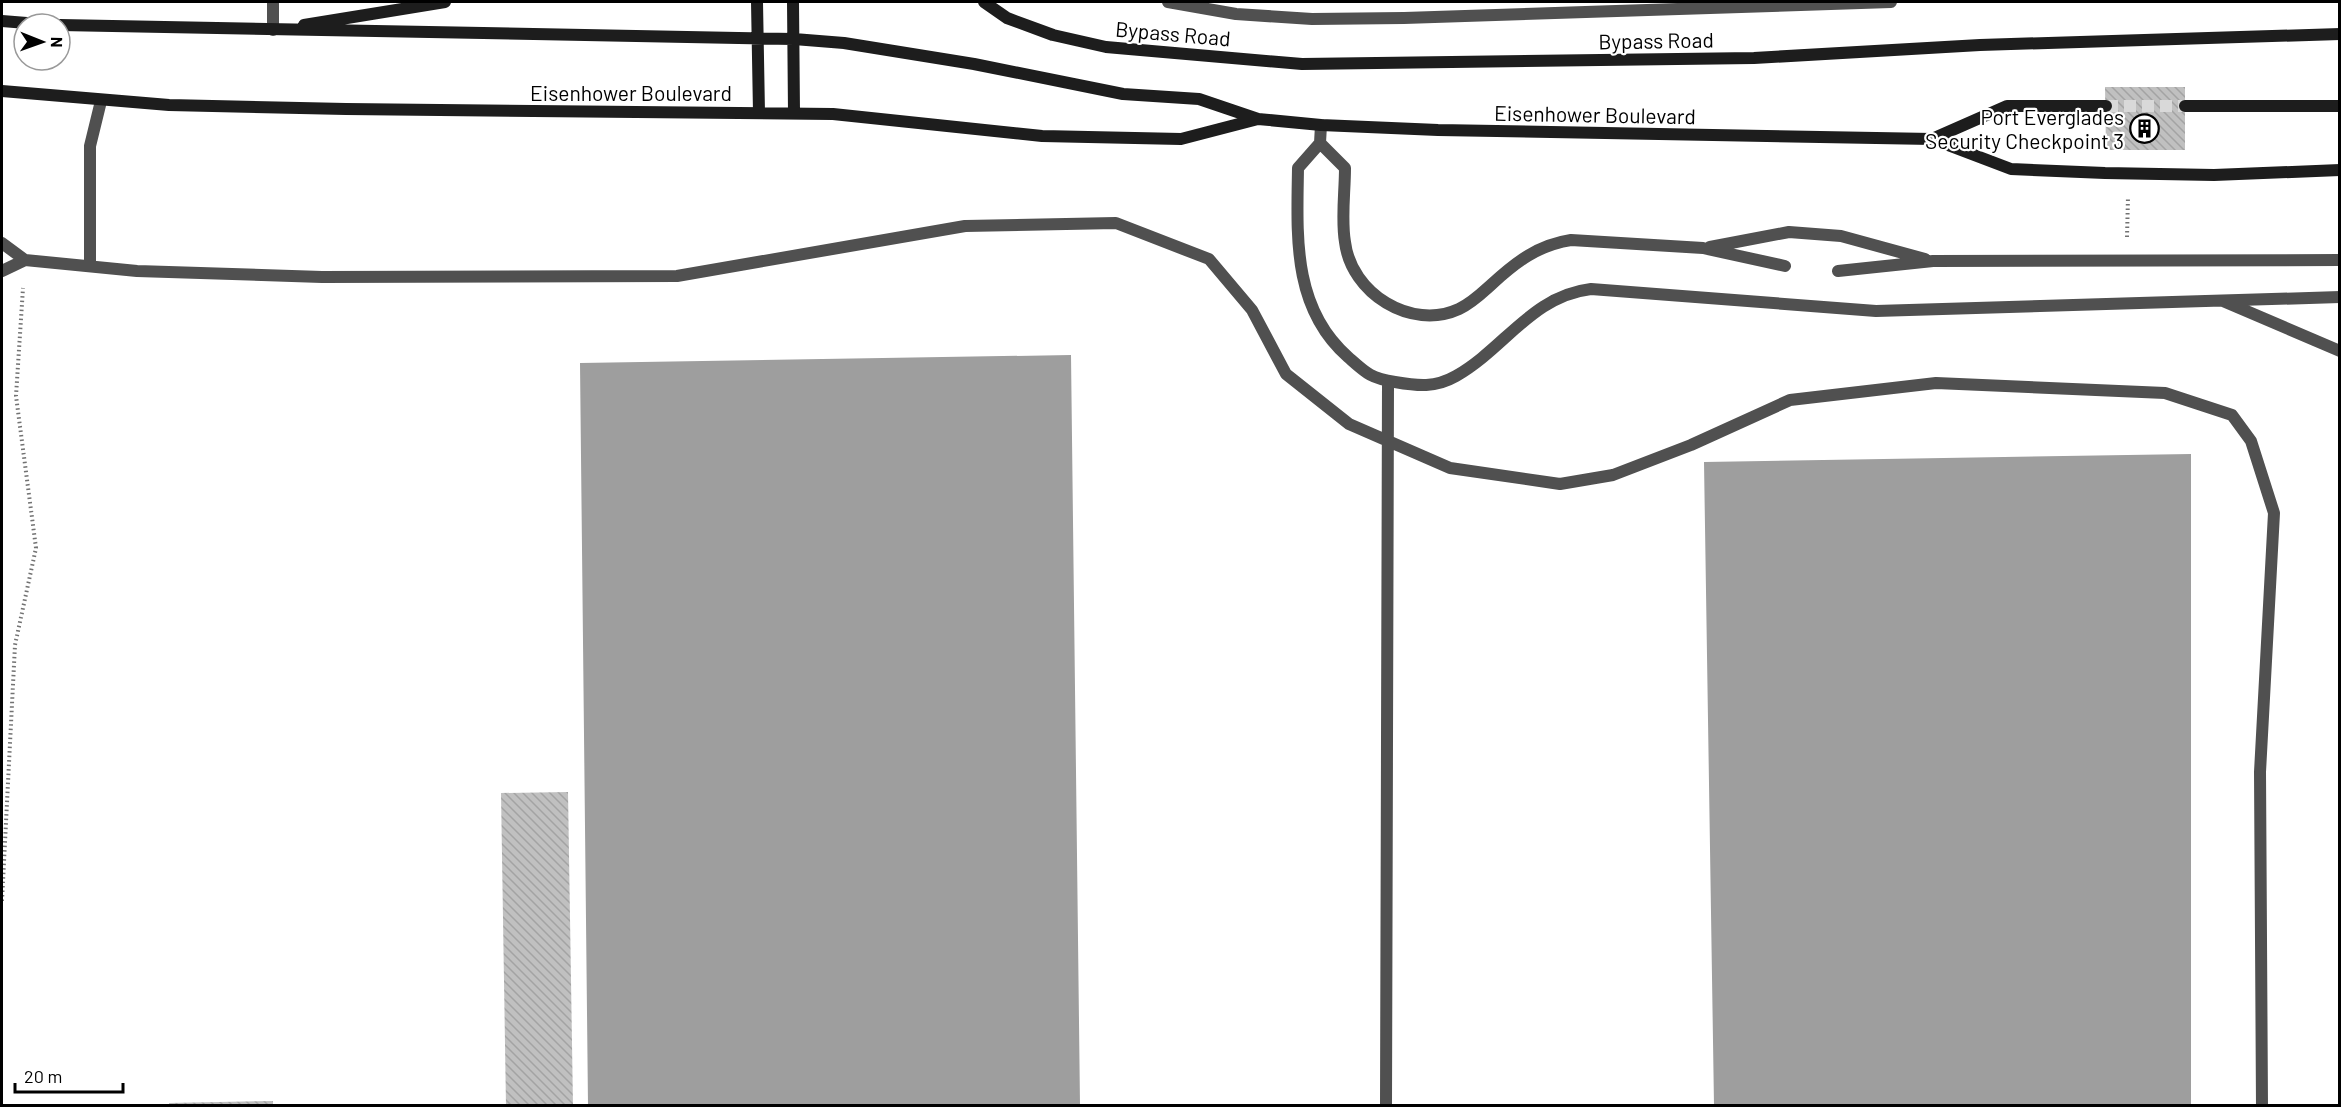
<svg xmlns="http://www.w3.org/2000/svg" width="2341" height="1107" font-family="Barlow,sans-serif">
<defs>
<pattern id="building-back-hatch" width="6" height="6" patternUnits="userSpaceOnUse" patternTransform="scale(1.5)"><rect width="6" height="6" fill="#c0c0c0"/><path d="M-1 5l2 2M0 0l6 6M5-1l2 2" fill="none" stroke="#a3a3a3"/></pattern>
</defs>
<rect width="100%" height="100%" fill="#fff"/>
<path fill="#9e9e9e" d="M1071,355L1080,1105H588L580,363Z
M2191,454V1105H1714L1704,462Z"/>
<path fill="url(#building-back-hatch)" d="M2105,87H2185V150H2106Z
M568,792L573,1106H506L501,793Z
M273,1101V1106H169V1103Z"/>
<g fill="none" stroke-linecap="round" stroke-linejoin="round">
<path stroke="#d9d9d9" stroke-width="12" stroke-dasharray="12 6" stroke-linecap="butt" d="M2106,106H2185"/>
<path stroke="#727272" stroke-width="4" stroke-dasharray="1.5 3" stroke-linecap="butt" d="M2127,237L2128,197
M2,901L15,645L36,548L16,396L23,288"/>
<path stroke="#505050" stroke-width="12" d="M1168,2L1236,14L1312,19L1404,18L1891,2
M1321,125L1320,143L1298,168C1297,236 1292,308 1348,357C1366,373 1370,378 1395,382C1418,386 1435,388 1456,376C1505,348 1532,296 1591,289L1876,311L2340,297
M1320,143L1345,168C1345,192 1341,219 1345,242C1351,293 1411,331 1459,309C1472,303 1482,293 1492,284C1516,262 1538,245 1571,240L1703,248L1785,266
M2,243L25,260
M1710,247L1789,232L1841,236L1925,259
M90,266V146L101,101
M2,271L25,260L137,271L322,277L677,276L965,226L1116,223L1209,259L1252,310L1286,374L1349,424L1450,468L1560,484L1613,475L1691,445L1790,400L1936,383L2165,393L2232,415L2251,441L2274,513L2260,772L2262,1106
M1838,271L1933,261L2340,260
M2223,301L2340,351
M1386,1106L1388,381"/>
<path stroke="#505050" stroke-width="12" d="M273,2V30"/>
<path stroke="#1d1d1d" stroke-width="12" d="M757,2L759,113
M793,2L794,113
M984,2L1007,18L1053,35L1106,47L1302,64L1754,58L1980,45L2340,34
M2,21L39,24
M60,25L794,39L844,43L974,64L1123,94L1199,99L1258,119L1321,125L1438,130L1932,139L2011,169L2105,173L2214,175L2340,170
M304,25L445,2
M2,91L169,105L346,109L833,114L1042,136L1181,139L1258,119
M2185,106H2340
M1932,139L2007,106H2106"/>
</g>
<defs>
<symbol id="building-ring" viewBox="-11 -11 22 22"><circle r="9.5" fill="#fff" stroke="#000" stroke-width="1.5"/><path d="M-4-6H4V6H1V3H-1V6H-4ZM-2.5-4.3h1.7v1.8h-1.7ZM.8-4.3h1.7v1.8H.8ZM-2.5-1h1.7V.8h-1.7ZM.8-1h1.7V.8H.8Z" fill="#000"/></symbol>
</defs>
<g fill-rule="evenodd">
<use href="#building-ring" x="2128" y="112" width="33" height="33"/>
</g>
<g text-anchor="middle" dominant-baseline="central" stroke-width="4.5" stroke-linejoin="round" paint-order="stroke">
<g font-size="21" fill="#000" stroke="#fff">
<text transform="translate(1173 33) rotate(5)">Bypass Road</text>
<text transform="translate(1656 40) rotate(-1)">Bypass Road</text>
<text x="631" y="92">Eisenhower Boulevard</text>
<text transform="translate(1595 114) rotate(1)">Eisenhower Boulevard</text>
</g>
<g font-size="21" fill="#000" stroke="#fff" text-anchor="end">
<text x="2124" y="116">Port Everglades<tspan x="2124" dy="24">Security Checkpoint 3</tspan></text>
</g>
</g>
<rect width="2341" height="1107" fill="none" stroke="#000000" stroke-width="6"/>
<g transform="translate(42 42) rotate(91)"><circle r="28" fill="#ffffff" stroke="#999999" stroke-width="1.5"/>
<path d="M0-4.5L10 22L0 15L-10 22Z" fill="#000000"/>
<text y="-9" font-size="16" font-weight="bold" text-anchor="middle" fill="#000000">N</text>
</g>
<path d="M15 1083v9h108v-9" fill="none" stroke="#000000" stroke-width="3"/>
<text x="24" y="1083" font-size="18" fill="#000000" stroke="#ffffff" stroke-width="4.5" paint-order="stroke">20 m</text>
</svg>
